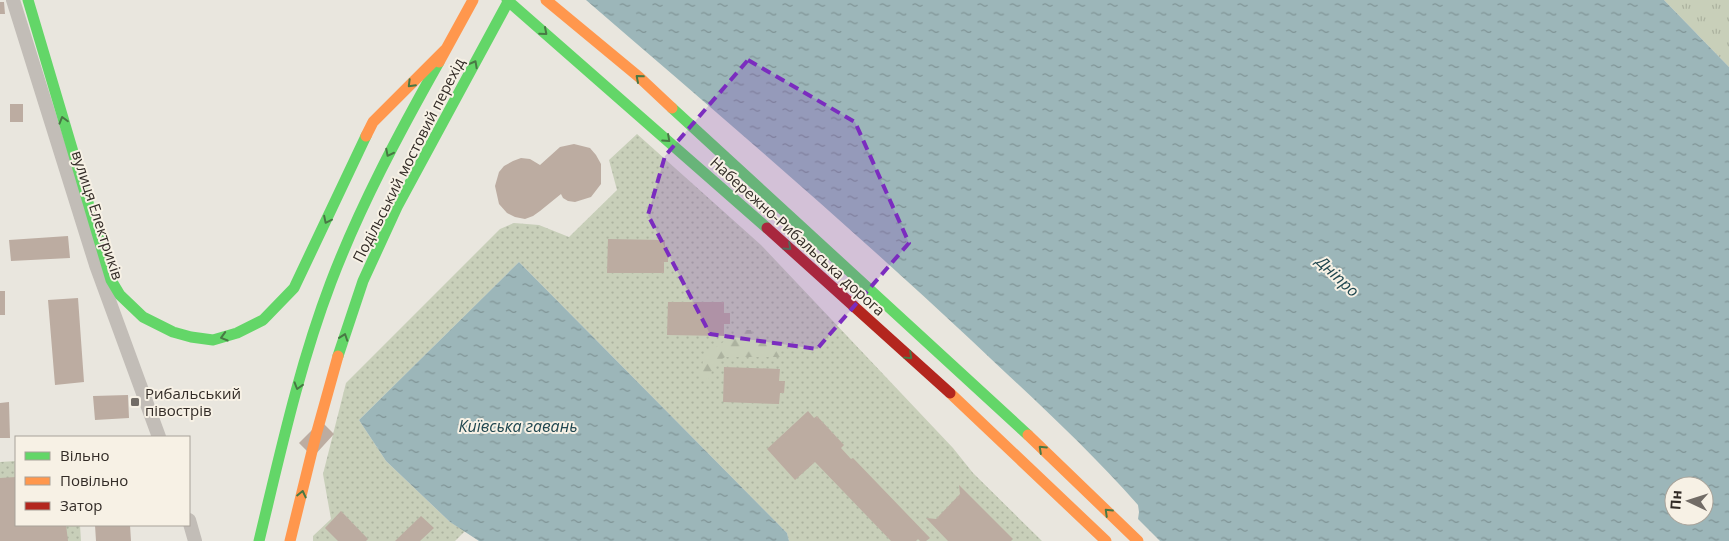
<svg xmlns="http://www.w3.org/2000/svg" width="1729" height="541" font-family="'Open Sans',sans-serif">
<defs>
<pattern id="grass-dots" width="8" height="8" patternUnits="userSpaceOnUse" patternTransform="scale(1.25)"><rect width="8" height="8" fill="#c8cfb9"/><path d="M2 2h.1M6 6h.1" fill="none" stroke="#acb29f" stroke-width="1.8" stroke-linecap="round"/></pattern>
<pattern id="forest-firs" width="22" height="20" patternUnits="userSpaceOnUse" patternTransform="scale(1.25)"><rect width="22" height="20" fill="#c8cfb9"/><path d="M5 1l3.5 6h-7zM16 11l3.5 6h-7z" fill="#acb29f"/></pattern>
<pattern id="park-tufts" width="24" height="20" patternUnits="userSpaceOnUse" patternTransform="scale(1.25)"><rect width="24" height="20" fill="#c8cfb9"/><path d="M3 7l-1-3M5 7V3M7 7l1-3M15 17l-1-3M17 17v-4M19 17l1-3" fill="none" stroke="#acb29f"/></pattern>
<pattern id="water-ripples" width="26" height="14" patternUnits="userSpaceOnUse" patternTransform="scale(1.25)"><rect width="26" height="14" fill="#9cb6b9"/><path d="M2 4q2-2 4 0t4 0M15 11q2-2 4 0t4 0" fill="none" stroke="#809496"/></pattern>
</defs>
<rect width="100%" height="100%" fill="#e9e6de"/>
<path fill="url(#grass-dots)" d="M637,134L761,245L953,448L973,473L1042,541H789L787,533L519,262L359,420L386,461L450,522L465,531L455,541H313V536L331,519L323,474L346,383L500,229L514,223L539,225L569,237L617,190L609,160Z
M16,461V525H80L81,541H0V462Z"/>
<path fill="url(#forest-firs)" d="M743,330H751L757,342L780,346L781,357H725C716,363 712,370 708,380L700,373L705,354C719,347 728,336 743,330Z"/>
<path fill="url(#park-tufts)" d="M1664,0H1729V67Z"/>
<path fill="url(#water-ripples)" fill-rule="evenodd" d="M586,0H1664L1729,67V541H1135L1139,512L1138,505C1086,446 1028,394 971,340C846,223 716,112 586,0ZM1674,486H1704V516H1674Z
M519,262L787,533L789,541H479L450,522L386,461L359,420Z"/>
<path fill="#e9e6de" d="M1136,517L1160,541H1133Z"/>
<path fill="#bcaca1" d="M0,2H4L5,14H0Z
M10,104H23V122H10Z
M574,144L590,148L596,155L601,164V184L591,197L575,202L568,201L563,198L561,194L540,211L533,216L525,219L515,217L507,213L499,204L495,186L499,172L504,166L513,161L521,158L530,159L540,165L560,147Z
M68,236L70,258L11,261L9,240Z
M608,239L665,240V251H668V262H664V273H607Z
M0,291H5V315H0Z
M78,298L84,382L55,385L48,300Z
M668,302H724V313H730V324H724V336L667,335Z
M724,367L780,369L779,381H785L784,393H780L779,404L723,402Z
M128,395L129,418L95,420L93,396Z
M9,402L10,438H0V403Z
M808,411L814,418L817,416L844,445L841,448L851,459L853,458L930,538L926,541H920L918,539L916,541H891L815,462L795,480L767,449Z
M321,421L334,434L313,457L299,443Z
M16,477V525H66L68,541H0V478Z
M959,485L1013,539L1011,541H948L926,518L936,519L960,494Z
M341,511L368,539L366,541H338L325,528Z
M421,516L434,528L420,541H395Z
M95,525H130L131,541H96Z"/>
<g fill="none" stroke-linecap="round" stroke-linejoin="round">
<path stroke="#c2bdb7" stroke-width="14" d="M13,0L96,265L159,437
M189,520L195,541"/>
<path stroke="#63d668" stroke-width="11" d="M28,0L111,280L120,295L143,317L173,332L191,337L213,340L237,333L263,320L294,288L366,136
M507,0L767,228
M672,108L1028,435
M338,356L363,281L397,207L509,0
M259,541C280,454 299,366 331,282C360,206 399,133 439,62"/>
<path stroke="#ff974d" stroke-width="11" d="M546,0L639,77L672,108
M439,62L473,0
M366,136L373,122L446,49
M950,393L1106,541
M1028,435L1138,541
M290,541L316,435L338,356"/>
<path stroke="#b3261e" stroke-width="11" d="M767,228L950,393"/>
</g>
<defs><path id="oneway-chevron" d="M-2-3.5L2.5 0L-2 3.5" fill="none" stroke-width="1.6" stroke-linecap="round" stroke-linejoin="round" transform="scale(1.25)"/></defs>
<g stroke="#487844">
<use href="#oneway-chevron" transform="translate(544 32) rotate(41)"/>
<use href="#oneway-chevron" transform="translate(474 64) rotate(-62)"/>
<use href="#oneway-chevron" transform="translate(639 78) rotate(-139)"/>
<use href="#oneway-chevron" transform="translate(411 84) rotate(135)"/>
<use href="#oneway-chevron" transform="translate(63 120) rotate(-106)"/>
<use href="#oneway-chevron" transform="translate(667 139) rotate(42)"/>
<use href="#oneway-chevron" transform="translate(389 153) rotate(117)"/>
<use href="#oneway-chevron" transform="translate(327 220) rotate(116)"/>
<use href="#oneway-chevron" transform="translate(788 247) rotate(42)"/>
<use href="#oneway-chevron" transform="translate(224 337) rotate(164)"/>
<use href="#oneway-chevron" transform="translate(344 337) rotate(-71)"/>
<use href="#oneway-chevron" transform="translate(909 356) rotate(43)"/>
<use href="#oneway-chevron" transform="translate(298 386) rotate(107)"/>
<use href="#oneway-chevron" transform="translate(1042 449) rotate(-137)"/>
<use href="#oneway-chevron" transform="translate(302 494) rotate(-77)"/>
<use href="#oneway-chevron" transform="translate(1108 512) rotate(-136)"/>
</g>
<path fill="#7b2cbf" fill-opacity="0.2" stroke="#7b2cbf" stroke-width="4" stroke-dasharray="10 6" stroke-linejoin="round" d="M748,60L855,122L909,243L817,349L710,334L648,215L665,156Z"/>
<rect fill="#726c66" stroke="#f7f1e5" stroke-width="2" x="130" y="397" width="10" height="10" rx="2.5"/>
<g text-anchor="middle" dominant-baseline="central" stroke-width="4" stroke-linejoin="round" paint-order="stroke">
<g font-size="15" fill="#322b26" stroke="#f7f1e5">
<text transform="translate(408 160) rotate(-63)">Подільський мостовий перехід</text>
<text transform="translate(98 215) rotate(72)">вулиця Електриків</text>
<text transform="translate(798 236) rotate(42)">Набережно-Рибальська дорога</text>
</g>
<g font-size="15" fill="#322b26" stroke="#f7f1e5" text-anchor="start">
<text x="145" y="393">Рибальський<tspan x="145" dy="17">півострів</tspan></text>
</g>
<g font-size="16" font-style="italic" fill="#204750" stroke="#f7f1e5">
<text transform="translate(1338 276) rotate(43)">Дніпро</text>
<text x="518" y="426">Київська гавань</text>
</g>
</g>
<rect x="15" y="436" width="175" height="90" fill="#f7f1e5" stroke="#a8a299"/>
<rect x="25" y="452" width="25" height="8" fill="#63d668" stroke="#a8a299"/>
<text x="60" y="461" font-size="15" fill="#322b26">Вільно</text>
<rect x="25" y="477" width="25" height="8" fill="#ff974d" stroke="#a8a299"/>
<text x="60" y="486" font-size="15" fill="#322b26">Повільно</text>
<rect x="25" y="502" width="25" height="8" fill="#b3261e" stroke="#a8a299"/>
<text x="60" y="511" font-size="15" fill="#322b26">Затор</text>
<g transform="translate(1689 501) rotate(274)"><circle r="24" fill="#f7f1e5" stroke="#a8a299"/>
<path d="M0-4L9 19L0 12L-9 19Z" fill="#726c66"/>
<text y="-8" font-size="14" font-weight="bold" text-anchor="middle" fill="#322b26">Пн</text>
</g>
</svg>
